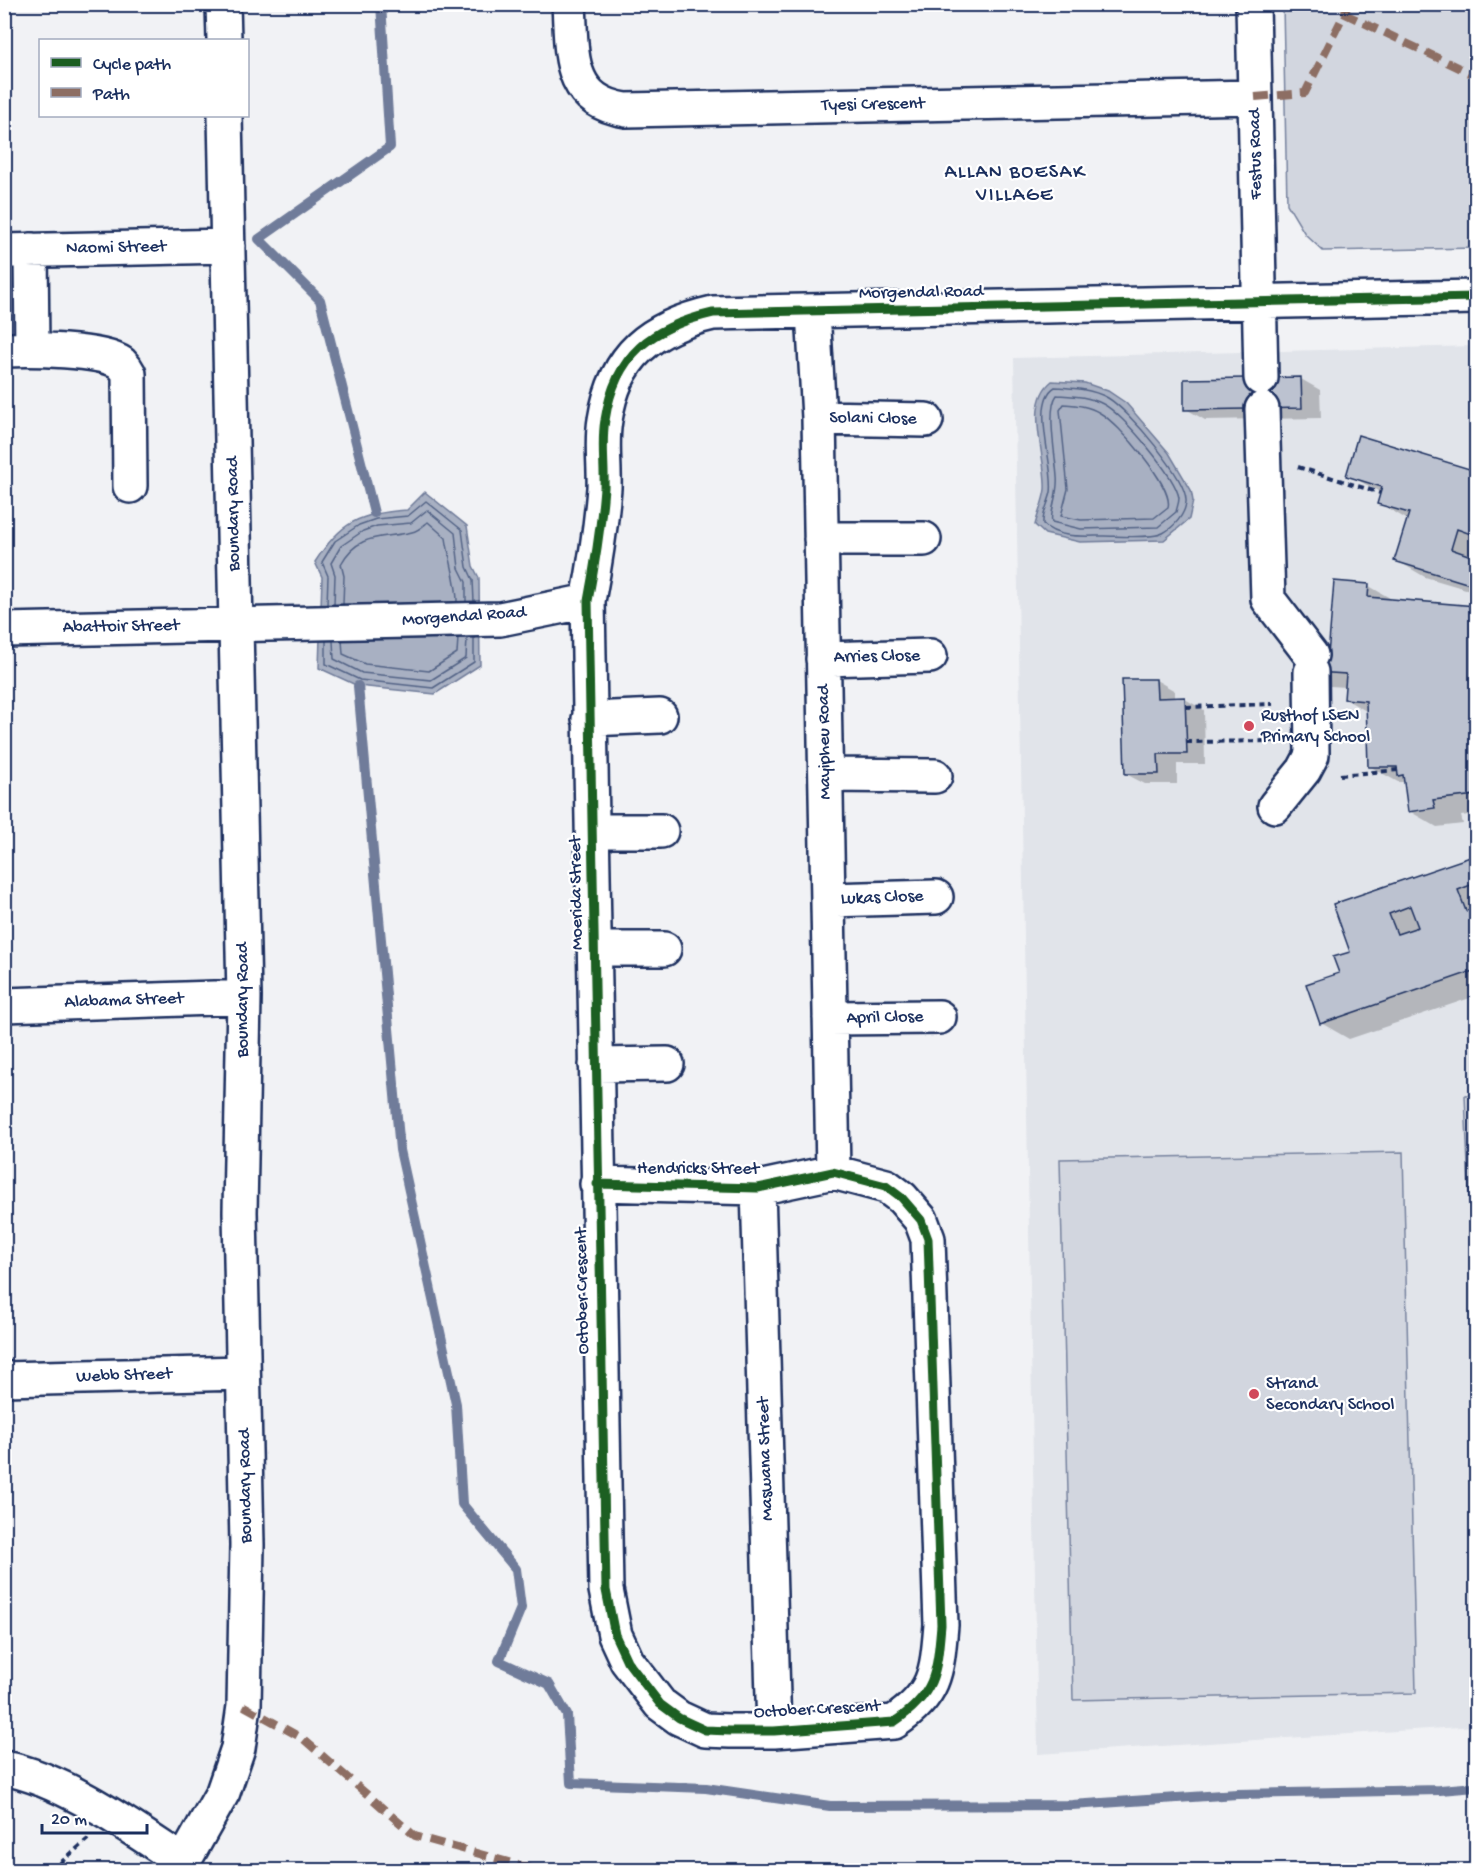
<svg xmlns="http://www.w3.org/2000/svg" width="1481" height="1875" font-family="'Gochi Hand',sans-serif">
<rect width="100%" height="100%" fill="#f1f2f5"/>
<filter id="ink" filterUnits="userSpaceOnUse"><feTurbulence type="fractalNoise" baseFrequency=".0167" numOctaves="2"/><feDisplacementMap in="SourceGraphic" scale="12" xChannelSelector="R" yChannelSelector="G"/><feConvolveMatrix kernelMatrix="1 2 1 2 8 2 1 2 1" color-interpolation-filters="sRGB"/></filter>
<g filter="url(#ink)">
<path fill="#e1e4ea" d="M1476,346V1726L1038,1754L1014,358Z"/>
<path fill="#d2d6df" stroke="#76829e" stroke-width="1.5" d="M1283,5H1476V248L1323,251L1305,234L1287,204Z
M1476,1094V1360L1465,1095Z
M1403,1152L1416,1693L1073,1700L1060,1159Z"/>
<path fill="#a8b0c2" stroke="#707c9a" stroke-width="1.5" d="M1052,381L1085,383L1108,391L1126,403L1169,453L1191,490L1193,501L1189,519L1164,540L1080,542L1045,534L1035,525C1038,513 1044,500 1045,489C1047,457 1023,404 1052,381Z
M425,492L467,526L473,566L479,578L480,665L435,694L358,686L319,668L322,577L315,562C341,521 359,514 407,510Z"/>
<path fill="#0003" d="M1301,379L1320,390L1321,418L1205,420L1186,409Z
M1359,437L1476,473V592L1425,577L1396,560L1408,520L1379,503L1382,493L1348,475Z
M1369,586L1395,601L1476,608V814L1461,816L1463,824L1437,827L1409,811L1405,782H1398L1369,766L1368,712L1345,699L1346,687L1330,686L1302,670L1329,658Z
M1156,680L1175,691V699H1185L1204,710L1205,764H1177V784H1145L1126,774Z
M1476,856V996L1349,1039L1321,1023L1341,973L1352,953L1335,905Z"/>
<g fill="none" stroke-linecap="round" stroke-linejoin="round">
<path stroke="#536386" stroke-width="1.5" d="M1055,387C1073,388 1092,389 1108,398C1128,410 1188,479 1186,502C1185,515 1174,527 1163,533C1152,539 1117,536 1104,536C1084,536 1058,539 1043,524C1042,512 1049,503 1051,492C1055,467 1030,402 1055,387Z
M1057,395C1073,396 1088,396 1103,404C1122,413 1176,477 1179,498C1179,503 1177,507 1176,512L1158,527L1081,529L1052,522C1049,513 1059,493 1057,477C1056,458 1046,409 1057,395Z
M1064,404C1077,405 1089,406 1100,413C1118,423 1174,487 1168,507L1154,518L1081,520L1061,516L1068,489L1060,410Z
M343,604L344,576L341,564C358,532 383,539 412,532C418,531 423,526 428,522L446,538C449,559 457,582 457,602
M327,605L328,576L322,562L335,541L359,525L376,519L408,516L426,501L462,530L467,567L473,580L474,602
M334,605L335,575L331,563L341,546L363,531L377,526L411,523L427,510L455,533L459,568L466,582V602
M342,640L343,654L365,664L429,671L457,653L458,638
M326,641V664L360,680L433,688L474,662V638
M333,641L334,659L362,673L431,680L466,658L467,638"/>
<path stroke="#707c9a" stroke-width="10" d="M374,513L320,300L259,239L390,147L381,4
M358,686L400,1150L456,1404L462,1504L516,1569L521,1608L499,1661L549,1684L567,1715L571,1783L706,1788L830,1806L1072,1805L1237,1794L1440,1790L1476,1787"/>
</g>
<path fill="#bcc2d0" stroke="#1b2f5e" stroke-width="1.5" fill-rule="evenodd" d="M1301,377L1302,408L1184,410V379Z
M1358,435L1476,471V536L1457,529L1451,549L1471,556L1476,538V586L1394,561L1409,513L1377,504L1382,487L1346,476Z
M1334,581L1369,584L1368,597L1476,606V795L1433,800L1435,808L1408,812L1403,775L1398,776L1397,767H1368L1366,701L1344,699L1346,674L1300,671V654L1328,656Z
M1122,679H1156L1157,698L1185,697L1187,754H1158L1159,774H1125Z
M1476,855V883L1458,890L1466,911L1476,907V970L1320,1024L1306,984L1339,973L1333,957L1350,952L1333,904ZM1410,906L1418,927L1397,934L1389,914Z"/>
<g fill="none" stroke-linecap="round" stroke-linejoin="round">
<defs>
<path id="minor" d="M223,4L224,40
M569,4C572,52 566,101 626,110L1255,97
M1253,4L1261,378
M31,250L32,349
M4,251L228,246
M813,311L819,418L833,1172
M4,350C29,349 101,349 121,363C124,366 127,370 129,374L130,486
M1262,409L1268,599L1311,655
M819,418L926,420
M821,539H924
M4,630L500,619L588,601
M823,659L930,656
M589,719L660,716
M826,775L935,776
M1275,806L1304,770L1312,755L1311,672
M593,831H661
M828,900L936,897
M594,949H664
M4,1005L244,997
M830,1018L939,1017
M596,1065L667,1064
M597,1184L758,1188L833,1172L886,1186L902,1198L921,1220L928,1239L941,1625C937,1672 936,1694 894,1722L774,1731H730L705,1730L679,1718L660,1704L627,1661L615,1635L606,1590L588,601C595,564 601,526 604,488C605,466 601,442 605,420C615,354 652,327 713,313L1476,297
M758,1188L774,1731
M4,1379L243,1373
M4,1768C64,1779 133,1829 183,1862
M179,1870L223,1792L238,1748L244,1706L247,1545L240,1212L244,997L225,116"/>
</defs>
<use href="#minor" stroke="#1b2f5e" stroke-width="38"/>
<path stroke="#1b2f5e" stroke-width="4" stroke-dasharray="6 4.5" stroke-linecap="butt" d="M1298,467L1380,493
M1186,707L1273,704
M1186,742L1275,741
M1340,775L1398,770
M52,1870L88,1839"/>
<use href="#minor" stroke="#fff" stroke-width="33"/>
<path stroke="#8d6e63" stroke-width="8" stroke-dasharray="15 8" stroke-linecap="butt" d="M1343,13L1476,76
M1255,97L1305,93L1349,4
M244,1706L302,1738L415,1836L537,1870"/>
<defs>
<path id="cycleway" d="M597,1184L758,1188L833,1172L886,1186L902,1198L921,1220L928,1239L941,1625C937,1672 936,1694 894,1722L774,1731H730L705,1730L679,1718L660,1704L627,1661L615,1635L606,1590L588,601C595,564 601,526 604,488C605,466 601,442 605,420C615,354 652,327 713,313L1476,297"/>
</defs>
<use href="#cycleway" stroke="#fff" stroke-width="13"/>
<use href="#cycleway" stroke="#1b5e20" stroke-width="9"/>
</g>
</g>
<g fill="#d1495b" stroke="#fff" stroke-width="2">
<circle cx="1249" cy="726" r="6"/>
<circle cx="1254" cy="1394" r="6"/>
</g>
<g text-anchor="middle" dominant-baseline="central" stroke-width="4.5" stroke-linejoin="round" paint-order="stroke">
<g font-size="18" fill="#1b2f5e" stroke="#fff">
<text transform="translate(873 105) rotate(-1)">Tyesi Crescent</text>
<text transform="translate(1256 154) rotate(-91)">Festus Road</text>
<text transform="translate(116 248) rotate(-1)">Naomi Street</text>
<text transform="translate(921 293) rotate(-1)">Morgendal Road</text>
<text transform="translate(873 419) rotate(1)">Solani Close</text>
<text transform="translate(234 514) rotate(-91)">Boundary Road</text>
<text transform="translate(464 617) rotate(-4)">Morgendal Road</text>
<text transform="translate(121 627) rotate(-1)">Abattoir Street</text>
<text transform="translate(877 657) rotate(-1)">Arries Close</text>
<text transform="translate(825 742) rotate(-91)">Mayipheu Road</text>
<text transform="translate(577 893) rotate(-91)">Moerida Street</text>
<text transform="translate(882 898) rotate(-2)">Lukas Close</text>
<text transform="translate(243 1000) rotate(-90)">Boundary Road</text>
<text transform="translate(124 1001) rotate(-2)">Alabama Street</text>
<text transform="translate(885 1018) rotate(-1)">April Close</text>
<text x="698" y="1169">Hendricks Street</text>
<text transform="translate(583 1291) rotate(-91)">October Crescent</text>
<text transform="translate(124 1376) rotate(-2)">Webb Street</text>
<text transform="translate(766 1459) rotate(-92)">Maswana Street</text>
<text transform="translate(246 1486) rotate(-91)">Boundary Road</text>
<text transform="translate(817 1710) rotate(-3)">October Crescent</text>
</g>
<g font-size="18" fill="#1b2f5e" stroke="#fff" text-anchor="start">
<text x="1261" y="716">Rusthof LSEN<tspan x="1261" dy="21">Primary School</tspan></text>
<text x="1266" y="1384">Strand<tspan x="1266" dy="21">Secondary School</tspan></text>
</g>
<g font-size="20" letter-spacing="1.5" fill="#1b2f5e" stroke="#fff">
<text x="1015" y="173">ALLAN BOESAK<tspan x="1015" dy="23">VILLAGE</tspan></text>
</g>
</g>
<rect width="1481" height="1875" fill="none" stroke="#fff" stroke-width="24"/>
<rect x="12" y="12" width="1457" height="1851" fill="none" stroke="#1b2f5e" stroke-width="2" filter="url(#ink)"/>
<rect x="39" y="39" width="210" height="78" fill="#ffffff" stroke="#a4acbf" stroke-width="1.5"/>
<rect x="51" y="58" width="30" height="9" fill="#1b5e20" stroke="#a4acbf" stroke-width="1.5"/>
<text x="93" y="69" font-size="18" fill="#1b2f5e">Cycle path</text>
<rect x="51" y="88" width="30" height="9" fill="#8d6e63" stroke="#a4acbf" stroke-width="1.5"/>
<text x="93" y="99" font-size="18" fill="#1b2f5e">Path</text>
<path d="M42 1824v9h105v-9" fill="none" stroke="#1b2f5e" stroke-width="3"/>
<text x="51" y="1824" font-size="18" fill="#1b2f5e" stroke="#ffffff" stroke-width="4.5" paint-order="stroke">20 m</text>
</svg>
